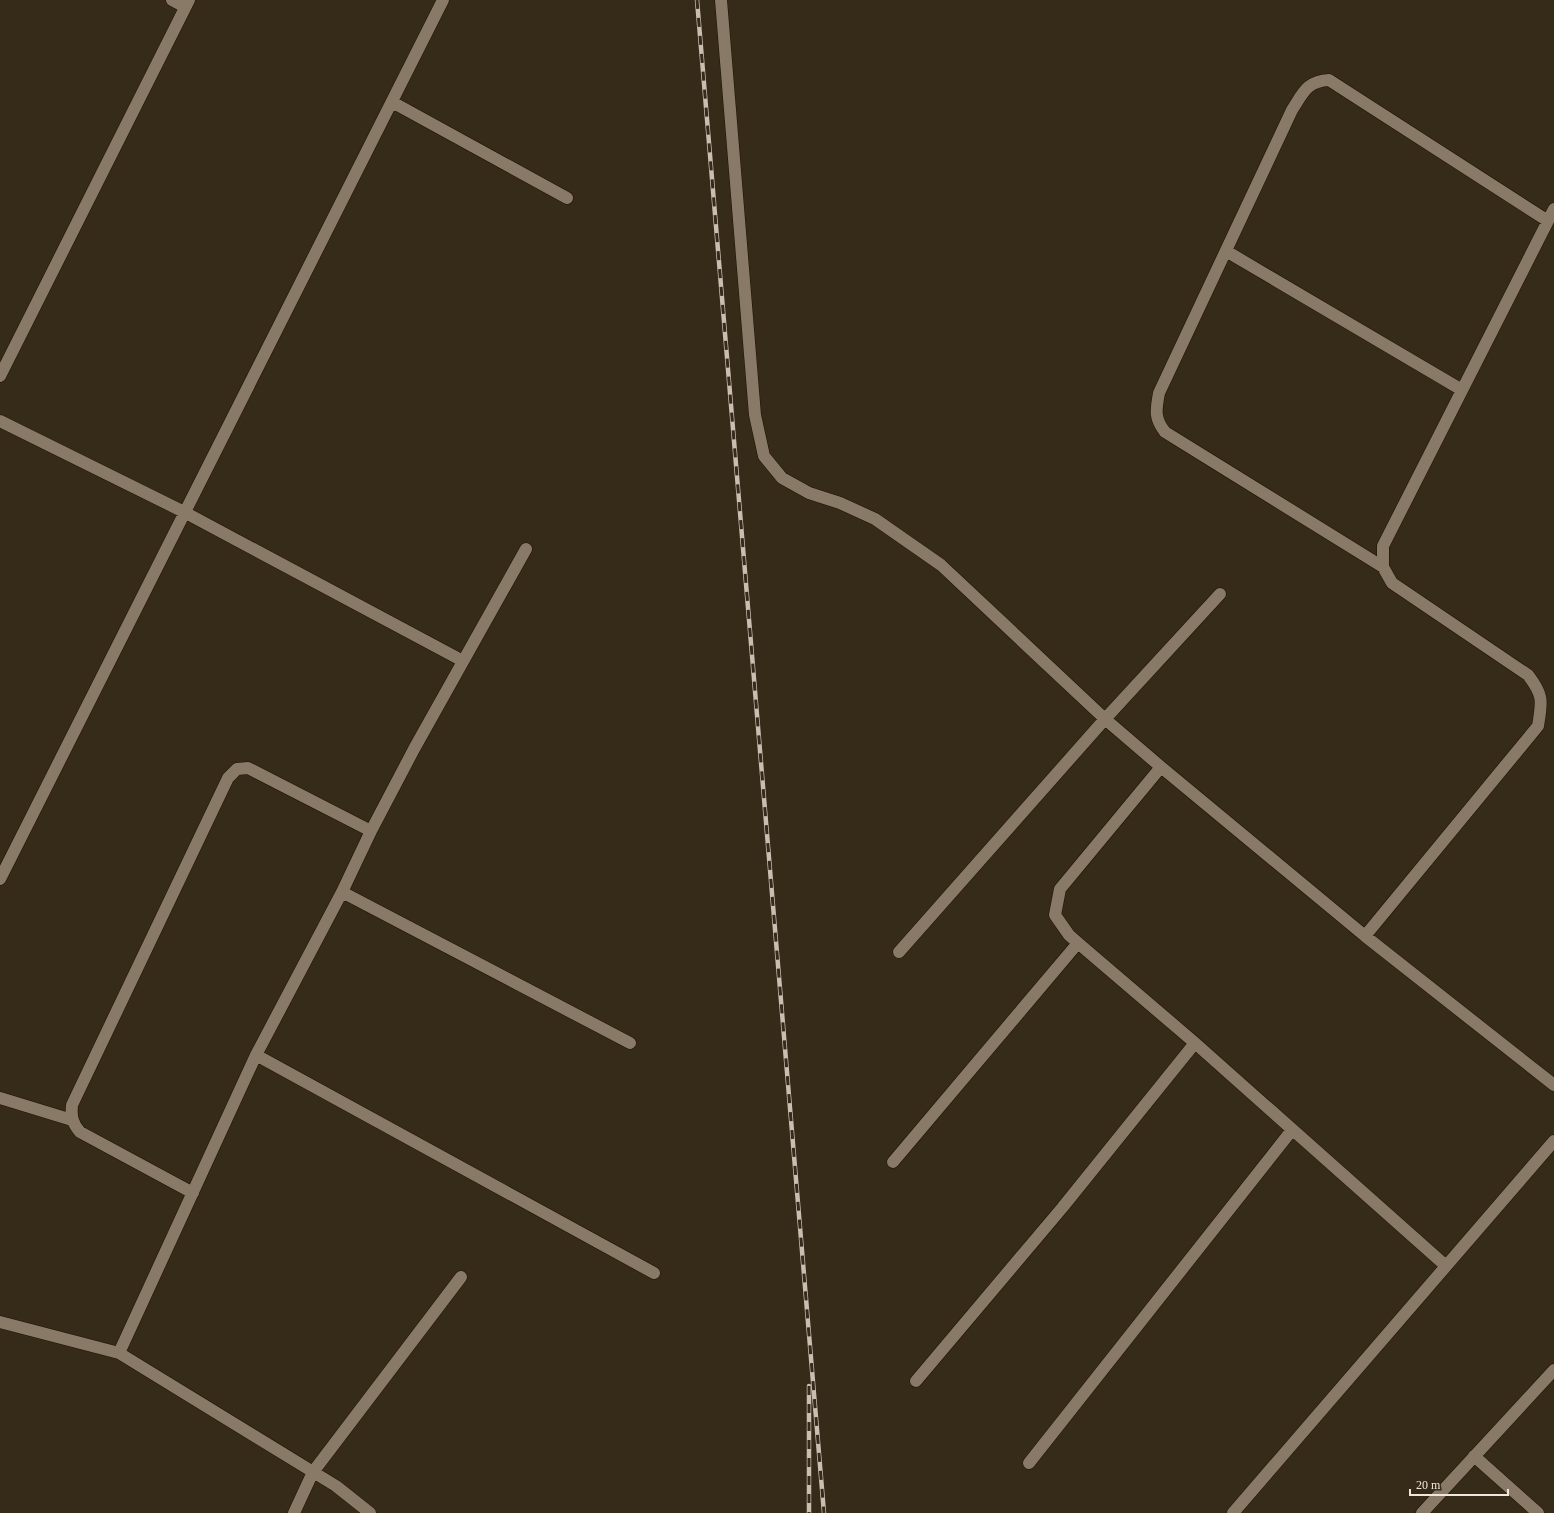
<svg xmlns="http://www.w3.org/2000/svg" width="1554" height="1513" font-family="'Times New Roman',serif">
<rect width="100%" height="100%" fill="#362a18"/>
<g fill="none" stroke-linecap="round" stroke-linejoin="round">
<defs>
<path id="minor" d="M172,0L185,7
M721,0L755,415L764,456L782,478L809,493L840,503L875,519L941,565L1105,719L1161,767L1365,936L1554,1085
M392,102L567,198
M1226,251L1462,390
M0,376L189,0
M0,421L184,512L463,661
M1383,567L1165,432C1154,418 1156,410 1159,393L1292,110C1303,93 1307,81 1329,80L1548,221
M1161,767L1060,889L1055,915L1069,935L1078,943L1195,1043L1446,1266
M0,879L443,0
M342,892L630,1043
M1365,936L1538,726C1542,701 1544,696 1528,675L1392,583L1383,567V546L1554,209
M899,952L1105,719L1220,594
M256,1055L654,1273
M0,1098L72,1120
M893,1162L1078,943
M193,1193L80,1132C72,1123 71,1116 72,1105L228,778L237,769L248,768L371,831
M0,1322L119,1353L336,1486L370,1513
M119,1353L256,1055L342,892L371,831L414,749L526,549
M916,1381L1062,1208L1195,1043
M1474,1456L1538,1513
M1029,1463L1292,1130
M294,1513L313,1472L461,1277
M1233,1513L1554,1141
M1422,1513L1554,1370"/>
</defs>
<use href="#minor" stroke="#1d1303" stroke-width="13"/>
<use href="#minor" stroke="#887a66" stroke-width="12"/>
<defs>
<path id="rail" d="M697,0L824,1513
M809,1386V1513"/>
</defs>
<use href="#rail" stroke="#c8bfb2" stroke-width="4.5"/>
<use href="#rail" stroke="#362a18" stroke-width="3" stroke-dasharray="9" stroke-linecap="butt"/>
</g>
<path d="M1410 1489v6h98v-6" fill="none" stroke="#efe7dc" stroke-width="2"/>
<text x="1416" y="1489" font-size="12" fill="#efe7dc" stroke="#362a18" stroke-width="3" paint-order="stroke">20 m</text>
</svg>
